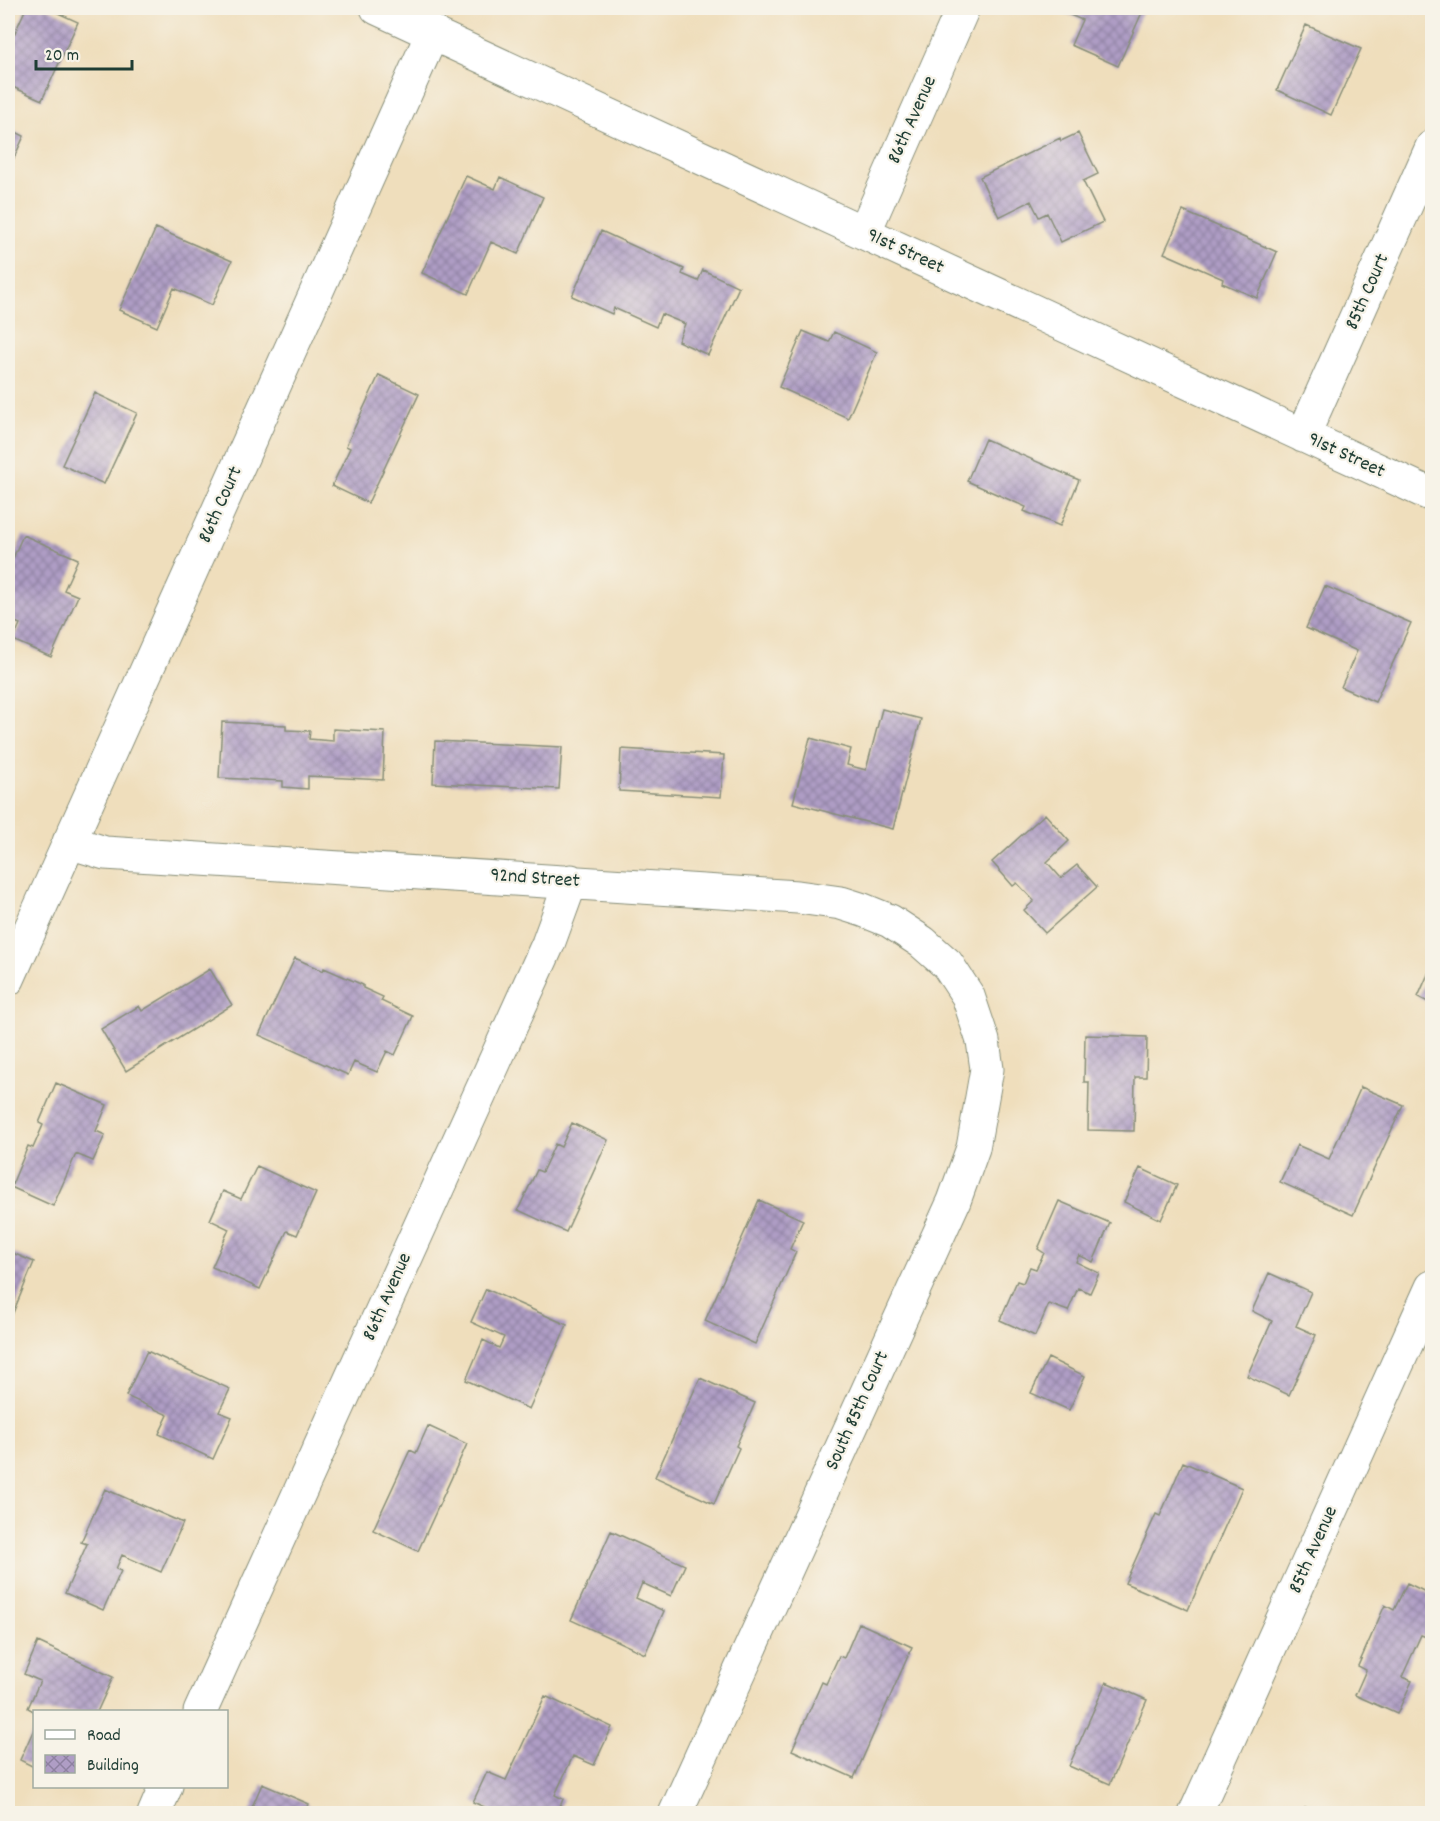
<svg xmlns="http://www.w3.org/2000/svg" width="1440" height="1821" font-family="Dekko,sans-serif">
<defs>
<pattern id="building-cross-hatch" width="8" height="8" patternUnits="userSpaceOnUse" patternTransform="scale(1.5)"><rect width="8" height="8" fill="#af9dc5"/><path d="M0 0l8 8M0 8l8-8" fill="none" stroke="#8e81a1"/></pattern>
</defs>
<rect width="100%" height="100%" fill="#f7f3e8"/>
<filter id="ink" filterUnits="userSpaceOnUse"><feTurbulence type="fractalNoise" baseFrequency=".0167" numOctaves="2"/><feDisplacementMap in="SourceGraphic" scale="12" xChannelSelector="R" yChannelSelector="G"/><feConvolveMatrix kernelMatrix="1 2 1 2 8 2 1 2 1" color-interpolation-filters="sRGB"/></filter>
<filter id="wash" filterUnits="userSpaceOnUse"><feTurbulence type="fractalNoise" baseFrequency=".008" numOctaves="4" result="noise"/><feDisplacementMap in="SourceGraphic" scale="24" xChannelSelector="R" yChannelSelector="G"/><feGaussianBlur stdDeviation="1.35" result="paint"/><feColorMatrix in="noise" values="0 0 0 0 0 0 0 0 0 0 0 0 0 0 0 0 0 1.4 0 .05"/><feComposite in="paint" operator="in"/></filter>
<g filter="url(#wash)">
<rect width="100%" height="100%" fill="#efdebc"/>
<g id="blocks">
<path fill="url(#building-cross-hatch)" d="M26,8H47L78,22L42,100L8,85V48Z
M1068,8H1144L1118,66L1071,45L1082,20L1065,13Z
M1306,25L1361,49L1331,115L1277,90Z
M8,128L24,136L8,171Z
M1078,133L1098,174L1083,181L1103,222L1061,242L1047,213L1039,217L1031,201L999,217L980,177L1060,138L1061,141Z
M466,176L495,189L500,177L543,197L518,254L491,242L468,294L422,273Z
M1183,211L1277,252L1257,298L1222,283L1223,279L1164,253Z
M156,228L232,261L212,305L174,288L157,327L119,310Z
M601,231L684,269L682,274L698,281L703,270L739,287L708,355L678,341L685,324L661,314L656,327L614,308L612,314L572,296Z
M803,331L829,342L834,332L877,352L848,418L779,387Z
M379,375L419,394L368,503L332,486L350,448L346,446Z
M95,393L137,413L104,484L62,465Z
M985,439L1079,480L1060,526L1024,511L1026,507L967,481Z
M23,535L78,559L64,590L78,596L51,657L13,640L20,624L8,619V570Z
M1325,586L1411,623L1375,702L1341,687L1357,651L1306,628Z
M882,709L921,719L893,829L793,803L810,738L851,749L847,765L866,770Z
M222,722L286,725V730L310,731L309,739L333,741V729L385,732L383,780L308,776V789L283,787V781L219,778Z
M435,741L562,747L559,789L433,783Z
M621,749L724,755L721,797L619,791Z
M1045,814L1069,841L1047,862L1061,878L1077,865L1097,887L1045,933L1024,910L1034,901L1017,883L1013,886L992,862Z
M295,958L323,971L324,968L363,985V988L383,997L381,1001L413,1016L395,1055L387,1051L377,1072L354,1062L348,1075L259,1035Z
M1432,965V1004L1418,997Z
M210,969L232,1005L126,1071L101,1029L139,1006L142,1011Z
M1085,1035L1147,1037L1146,1077H1135L1134,1131L1088,1130L1089,1082H1084Z
M56,1083L107,1105L96,1131L105,1135L93,1161L76,1154L53,1206L11,1187L28,1146L33,1148L43,1125L39,1123Z
M1361,1087L1403,1105L1353,1215L1280,1182L1297,1145L1329,1159Z
M572,1123L608,1140L566,1232L518,1210L537,1170L542,1172L555,1144L561,1147Z
M257,1166L316,1193L297,1235L287,1231L260,1289L212,1267L229,1229L210,1220L223,1191L241,1199Z
M1140,1168L1177,1185L1161,1220L1124,1202Z
M759,1200L803,1220L790,1249L796,1252L755,1344L705,1321Z
M1059,1201L1110,1223L1093,1262L1079,1255L1076,1262L1099,1273L1090,1293L1078,1288L1068,1311L1049,1304L1035,1336L1000,1320L1017,1281L1023,1283L1030,1267L1036,1269L1044,1253L1038,1249Z
M8,1251L34,1262L8,1325Z
M1269,1273L1311,1292L1296,1326L1316,1335L1289,1395L1247,1376L1272,1321L1252,1311Z
M486,1289L567,1325L529,1409L466,1380L483,1340L499,1348L504,1337L471,1322Z
M147,1351L230,1389L219,1412L232,1417L213,1459L159,1434L168,1415L126,1396Z
M1048,1358L1085,1376L1069,1410L1031,1393Z
M700,1378L755,1403L736,1446L739,1448L714,1504L655,1477Z
M428,1426L467,1444L418,1551L373,1530L410,1450L416,1453Z
M1183,1462L1242,1488L1188,1610L1125,1583L1156,1514L1160,1516Z
M105,1489L183,1523L161,1572L122,1555L116,1569L121,1571L103,1610L65,1593L87,1544L81,1542Z
M611,1531L685,1565L671,1596L642,1583L636,1598L664,1611L645,1654L571,1620Z
M1407,1583L1432,1595V1639L1421,1635L1402,1677L1412,1681L1397,1714L1355,1695L1366,1670L1358,1666L1385,1605L1394,1610Z
M859,1623L912,1647L854,1778L792,1750L822,1682L826,1684L839,1656L844,1658Z
M38,1642L113,1677L97,1712H35L28,1708L40,1681L24,1674Z
M1106,1682L1147,1700L1110,1784L1069,1766Z
M545,1696L612,1727L594,1765L573,1756L555,1795L563,1799L557,1814H500L473,1802L487,1772L506,1780Z
M34,1729V1767L20,1760Z
M262,1784L309,1804L305,1814H249Z
M1305,1808L1317,1814H1303Z"/>
</g>
</g>
<g filter="url(#ink)">
<use href="#blocks" fill-opacity="0" stroke="#878e78" stroke-width="1.5"/>
<g fill="none" stroke-linecap="round" stroke-linejoin="round">
<defs>
<path id="minor" d="M377,8L1432,495
M864,233L963,8
M1303,436L1432,147
M69,842L105,853L798,897L841,903L863,910L890,921L922,942L947,964L968,996L983,1041L987,1069L973,1148L954,1201L675,1814
M8,979L433,32
M200,1712L548,944L571,881
M154,1814L166,1786
M1195,1814L1432,1287"/>
</defs>
<use href="#minor" stroke="#878e78" stroke-width="35"/>
<use href="#minor" stroke="#fff" stroke-width="33"/>
</g>
</g>
<g text-anchor="middle" dominant-baseline="central" stroke-width="4.5" stroke-linejoin="round" paint-order="stroke">
<g font-size="20" fill="#1f3d34" stroke="#f7f3e8">
<text transform="translate(913 120) rotate(-66)">86th Avenue</text>
<text transform="translate(905 252) rotate(25)">91st Street</text>
<text transform="translate(1368 292) rotate(-66)">85th Court</text>
<text transform="translate(1346 456) rotate(25)">91st Street</text>
<text transform="translate(221 505) rotate(-66)">86th Court</text>
<text transform="translate(535 879) rotate(4)">92nd Street</text>
<text transform="translate(388 1297) rotate(-66)">86th Avenue</text>
<text transform="translate(858 1411) rotate(-66)">South 85th Court</text>
<text transform="translate(1314 1550) rotate(-66)">85th Avenue</text>
</g>
</g>
<rect width="1440" height="1821" fill="none" stroke="#f7f3e8" stroke-width="30"/>
<rect x="33" y="1710" width="195" height="78" fill="#f7f3e8" stroke="#a1aaa0" stroke-width="1.5"/>
<rect x="45" y="1730" width="30" height="9" fill="#ffffff" stroke="#a1aaa0" stroke-width="1.5"/>
<text x="87" y="1740" font-size="18" fill="#1f3d34">Road</text>
<rect x="45" y="1755" width="30" height="18" fill="url(#building-cross-hatch)" stroke="#a1aaa0" stroke-width="1.5"/>
<text x="87" y="1770" font-size="18" fill="#1f3d34">Building</text>
<path d="M36 60v9h96v-9" fill="none" stroke="#1f3d34" stroke-width="3"/>
<text x="45" y="60" font-size="18" fill="#1f3d34" stroke="#f7f3e8" stroke-width="4.5" paint-order="stroke">20 m</text>
</svg>
